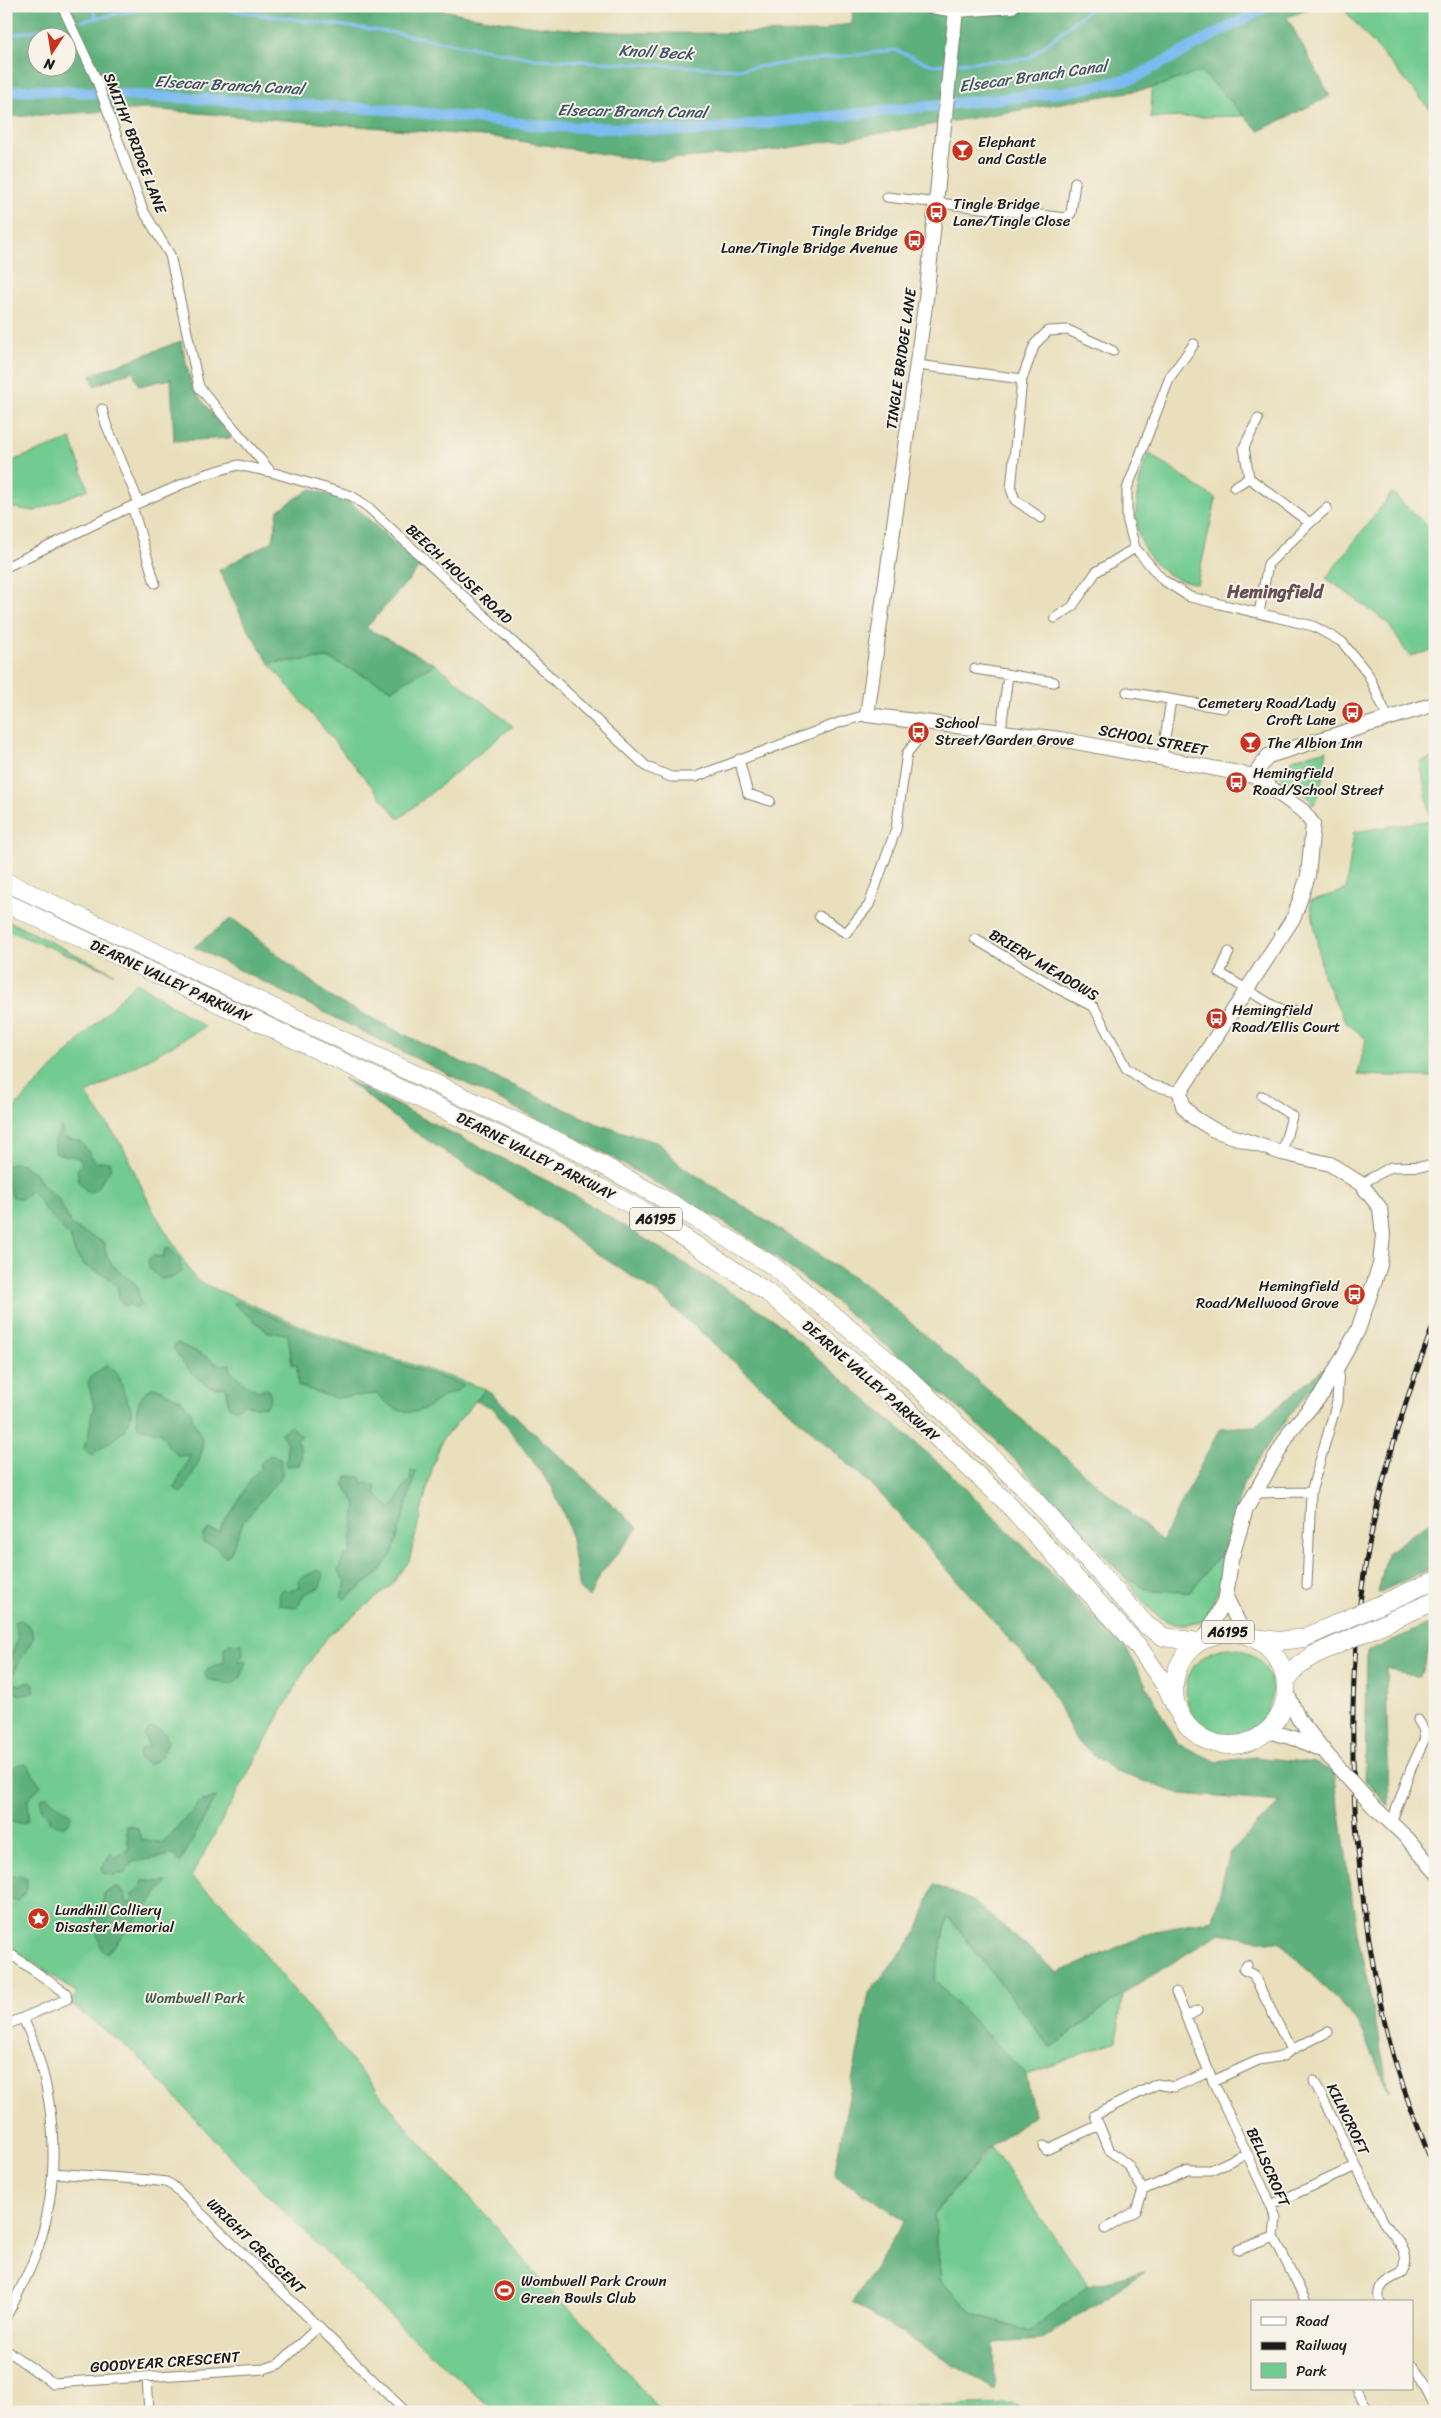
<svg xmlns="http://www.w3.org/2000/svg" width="1441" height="2418" font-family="Sriracha,sans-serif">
<rect width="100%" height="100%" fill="#f7f3e8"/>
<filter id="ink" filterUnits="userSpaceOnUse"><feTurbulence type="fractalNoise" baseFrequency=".02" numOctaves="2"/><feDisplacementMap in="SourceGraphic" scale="10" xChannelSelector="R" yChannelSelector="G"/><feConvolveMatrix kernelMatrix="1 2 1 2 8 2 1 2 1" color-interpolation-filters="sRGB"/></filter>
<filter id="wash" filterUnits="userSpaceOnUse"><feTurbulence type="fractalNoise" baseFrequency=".0096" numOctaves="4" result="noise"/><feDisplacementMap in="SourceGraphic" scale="20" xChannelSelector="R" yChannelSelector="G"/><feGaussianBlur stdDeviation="1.12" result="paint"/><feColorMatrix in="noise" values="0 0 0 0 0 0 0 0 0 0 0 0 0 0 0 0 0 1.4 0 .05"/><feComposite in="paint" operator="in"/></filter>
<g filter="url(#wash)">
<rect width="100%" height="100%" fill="#e9dfbc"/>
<path fill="#72cb91" stroke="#477456" d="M1341,6H1435V115Z
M1201,71L1245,116L1151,118L1152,88Z
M71,439L88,489L35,511L6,507V463Z
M1148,453L1216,499L1197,584C1187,581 1176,580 1168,574C1125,545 1133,495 1148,453Z
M1392,493L1435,533V650L1409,656L1387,622L1326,578Z
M328,658L392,689L435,664L513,726L399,819L269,663Z
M1327,750L1321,786L1314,805C1305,790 1282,785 1276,770L1277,767L1292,764V759Z
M1435,757V1077L1358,1075L1366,1039L1345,1021L1323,976L1310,901L1346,890L1354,832L1431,820L1420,762Z
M6,920L18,926L114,973L6,930Z
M136,982L205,1027L86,1094L123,1147L152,1209L193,1276L199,1282L320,1334L486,1389L442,1440L433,1465L409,1561L391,1586L328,1636L306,1667L191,1877L223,1904L419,2142L497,2227L543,2283L590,2329L661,2412H496L416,2341L243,2171L135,2053L69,2003L77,1993L6,1944V1109L9,1113Z
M1223,1551L1218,1593L1202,1622C1196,1623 1189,1625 1182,1625C1156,1624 1138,1595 1123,1576L1150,1591L1190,1592Z
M1186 1691a43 43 0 1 1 86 0a43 43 0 1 1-86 0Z
M948,1916L1051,2048L1122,1994L1117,2041L1026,2075L934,1980Z
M991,2147L1089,2286L1030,2331L973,2314L941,2281L934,2214Z
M1014,2404L1030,2412H710Z"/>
<path fill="#5daf7b" stroke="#3c664c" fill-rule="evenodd" d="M6,6H427C556,40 690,33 822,32L835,26L852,24L853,6H1319L1287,17L1330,96L1259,131L1201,71L1152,88L858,137L768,151L649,161L493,137L148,109L6,117ZM38,38H68V68H38Z
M181,341L192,388L232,438L174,441L171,379L139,386L133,371L94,386L91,375Z
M311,489L350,502L420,567L366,628L435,664L392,689L328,658L269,663L245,624L219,570L273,541L278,510Z
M232,918L333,999L450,1057L600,1125L659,1143L679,1164L874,1291L1162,1541L1220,1428L1255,1426L1330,1363L1273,1437L1244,1482L1223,1551L1190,1592L1150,1591L1123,1576L996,1440L833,1300L742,1233L597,1149L194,947Z
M343,1078L571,1193L772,1318L949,1472L1126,1648L1178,1744L1217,1762L1254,1757L1315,1763L1334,1772L1357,1932L1389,2090L1358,2022L1281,1943L1220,1933L1122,1994L1051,2048L948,1916L934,1980L1026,2075L1034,2115L987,2149L934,2214L941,2281L973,2314L1030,2331L1089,2286L1145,2271L1041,2340L994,2343L995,2390L852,2303L905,2220L834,2175L869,1993L917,1932L934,1885L973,1901L1058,1973L1155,1931L1213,1920L1230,1852L1280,1802L1181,1794L1114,1771L1076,1740L1046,1681L877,1490L657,1293L575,1239L559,1225L410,1129Z
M61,1127L65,1138L80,1141L96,1162H111L110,1171L104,1177L97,1189L88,1193L79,1182L77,1169L82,1164L79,1158L55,1153V1141Z
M12,1163L22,1164L35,1173L45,1188L57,1197L73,1227L105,1243C103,1263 121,1273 136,1284L141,1306L135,1308L129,1305L124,1306L119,1298L117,1286L108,1277L85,1266L75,1253L70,1237L46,1211L32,1190L22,1199L13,1197L6,1184V1167Z
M169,1248L179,1258L182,1271L174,1277L161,1279L150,1269L148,1260L152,1256L163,1257L165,1249Z
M238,1302L320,1337L464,1385C457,1394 448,1393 439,1399C436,1401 433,1404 430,1406C407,1419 393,1410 377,1394L335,1398L298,1386L297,1365H292L288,1334L268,1332L233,1303Z
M178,1343C191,1351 207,1354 218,1365L230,1364V1370L245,1384L258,1391L268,1389L271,1397L267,1406L254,1407L244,1404L236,1409L228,1406L227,1390L225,1387C202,1393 183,1363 173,1347Z
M107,1365C120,1373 120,1379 124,1393C126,1399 131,1405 131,1411C133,1433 105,1442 92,1455L83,1449L88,1438L92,1412L95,1410L88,1382L92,1376Z
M155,1387L181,1400L192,1412C191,1424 198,1427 201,1437C207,1455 191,1475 184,1490L180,1493L174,1488L191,1455L178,1456L169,1447L161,1433L137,1426C135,1411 138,1391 155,1387Z
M486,1389L638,1528L599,1576L589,1597L579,1589L569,1527L552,1487L493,1408L476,1401Z
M290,1426L302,1436L297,1441C302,1448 303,1457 299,1465L287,1466L285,1461L287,1459V1443L281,1433Z
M270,1455L280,1458L282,1476L243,1522L230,1554L225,1557L215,1546L203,1543V1534L209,1530L219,1532C223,1522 229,1516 234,1508C243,1494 248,1480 261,1468L260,1464Z
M411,1471H416L393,1552L377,1575L344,1599L341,1596L346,1583L338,1571L344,1556L350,1555L356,1504L344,1484L347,1476L361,1477L363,1483L376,1486L375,1494L391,1509C399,1499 401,1488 410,1480Z
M1435,1518V1566L1378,1593L1387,1553Z
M317,1570L322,1572L323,1577L320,1587L305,1594L296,1608L280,1605L279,1593L284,1589L287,1591L300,1588L299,1580Z
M21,1620L30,1626L34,1637C28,1647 13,1671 12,1680L18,1685L31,1682L34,1684V1692C22,1697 16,1695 6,1687V1668L18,1639L14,1622Z
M1435,1621V1639L1433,1637L1420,1677L1386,1668L1389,1806L1365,1782L1367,1652Z
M229,1643L242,1644L243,1654L238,1662L246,1661L241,1677L231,1685L207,1679L205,1674L208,1668L224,1662V1648Z
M150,1728H158L165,1733L168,1741C165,1751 160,1762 148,1764L139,1758L141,1749L149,1747L144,1735Z
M19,1764L27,1765L41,1786L28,1798L29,1813L27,1822L16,1823L8,1821C4,1805 0,1771 19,1764Z
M46,1796L71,1815L69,1823L64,1826L50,1823L48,1817L41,1810V1800Z
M216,1797L180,1863L173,1855L133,1862L125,1873L114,1875L103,1873L102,1869L111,1852L116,1857L129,1849L126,1825L137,1828L142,1839L163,1843L202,1800L207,1801Z
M18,1875L27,1879V1890L18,1901L6,1899V1878Z
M143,1881L167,1882L107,1954L102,1950L92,1917L103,1913L104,1894L117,1886L125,1895L127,1903H131L132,1894L139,1889Z"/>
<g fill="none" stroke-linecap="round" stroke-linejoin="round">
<path stroke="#7cbbf0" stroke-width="3" d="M91,6L97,18
M198,6L389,32L538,59L740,69L895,50L932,65L947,64
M82,21L159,6
M6,36L62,25
M955,63L1028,59L1093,6"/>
<path stroke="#7cbbf0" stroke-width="11" d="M6,91L41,90L395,110L545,126L693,131L1065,92L1134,78L1268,6"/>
</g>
</g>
<g filter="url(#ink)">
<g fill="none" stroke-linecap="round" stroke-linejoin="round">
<defs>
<path id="street" d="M62,6L97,81L143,210L170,255L199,387L271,472
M887,197L1066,218L1071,213L1075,182
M1194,344L1170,377L1127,489V518L1135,548L1163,580L1190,597L1313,626L1342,642L1368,674L1388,718
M918,365L1022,379
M102,409L106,424L139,503
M1258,419L1244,447L1249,478L1310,523L1268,564L1259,613
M1234,487L1249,478
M132,506L155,583
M1041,518L1015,500L1011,489L1022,379L1035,344L1048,331L1068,330L1113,351
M1310,523L1327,508
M6,567L132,506L203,475L238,465L271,472L352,496L368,507L647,767L671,777H695L841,722L867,715
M1055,618L1072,607L1096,572L1135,548
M975,669L1054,682
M1127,692L1223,708
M1001,730L1008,675
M1162,757L1171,700
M739,759L748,794L770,801
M819,916L846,933L869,905L896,829L907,753L916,742L918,721
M975,939L1057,988L1094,1007L1126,1068L1150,1085L1180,1092
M1229,952L1220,973L1285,1013L1294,1011
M1262,1096L1292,1116L1282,1153
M1361,1184L1391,1167L1435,1166
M1255,1493L1311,1492
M1307,1585L1311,1492L1337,1402L1339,1368
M1391,1824L1410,1771L1425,1738L1423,1728L1418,1720
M6,1951L66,1993L67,1999L6,2025
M1247,1965L1244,1970L1253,1974L1291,2050L1328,2032
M1176,1992L1186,2017
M1197,2011L1186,2017L1213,2081L1271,2205L1276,2218L1274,2237L1306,2302
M1213,2081L1259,2060L1283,2056L1291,2050
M1099,2125L1095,2115L1157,2084L1174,2087L1209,2072
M1044,2146L1046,2150L1099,2125L1110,2151L1128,2165L1143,2190
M1356,2166C1365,2183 1373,2201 1382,2219C1390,2235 1415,2250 1402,2273C1390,2279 1374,2285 1380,2302
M53,2173L150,2180L166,2182L173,2186L406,2412
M1143,2190L1188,2170H1211L1247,2153
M1271,2205L1356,2166L1314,2081
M1105,2229L1136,2211L1143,2190
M1238,2250L1274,2237
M6,2317C18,2294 30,2272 38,2248C63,2173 56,2088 23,2018
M6,2350L53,2383L264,2369L279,2364L319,2326
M1412,2365L1435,2409
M147,2377L149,2412
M1357,2389L1369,2412"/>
<path id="secondary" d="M931,6L956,10L1012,6
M956,10L926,299L867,715L1060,739L1254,776L1303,811L1313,824L1308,876L1294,917L1180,1092L1183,1106L1193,1117L1214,1130L1282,1153L1330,1164L1361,1184L1380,1208L1383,1235L1380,1265L1358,1330L1322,1394L1291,1430L1246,1509L1231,1560L1226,1597L1206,1637
M1254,776L1268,756L1435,704
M1226,1597L1239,1624L1249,1636
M1286,1690L1298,1718L1329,1757
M1267,1731L1297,1739L1319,1749
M1373,1806L1407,1838L1435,1871"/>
<path id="highway" d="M6,882L570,1147L669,1202L773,1266L903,1373L1024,1488L1146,1625L1164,1637L1198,1642
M6,903L542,1156L648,1214L767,1292L878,1383L1005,1501L1138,1646L1167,1688L1177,1710
M1402,1595L1435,1580
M1403,1615L1435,1601
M1174 1689a56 56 0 1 1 112 0a56 56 0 1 1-112 0Z
M1255,1638L1279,1641L1304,1638
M1286,1680L1299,1665L1314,1655"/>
</defs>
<use href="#street" stroke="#827e6c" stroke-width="11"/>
<use href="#secondary" stroke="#827e6c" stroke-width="16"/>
<use href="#highway" stroke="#827e6c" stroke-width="19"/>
<use href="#street" stroke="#fff" stroke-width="9"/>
<use href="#secondary" stroke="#fff" stroke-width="14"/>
<use href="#highway" stroke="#fff" stroke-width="18"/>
<defs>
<path id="rail" d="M1435,1321C1398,1417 1368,1519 1358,1621C1349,1716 1352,1811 1364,1905C1372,1964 1382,2023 1401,2080C1411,2111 1423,2140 1435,2170"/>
</defs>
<use href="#rail" stroke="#1c1c1c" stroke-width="5"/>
<use href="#rail" stroke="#f7f3e8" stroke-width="3" stroke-dasharray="9" stroke-linecap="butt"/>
<defs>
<path id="secondary-bridge" d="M1329,1757L1373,1806"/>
<path id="highway-bridge" d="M1304,1638L1402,1595
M1314,1655L1403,1615"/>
</defs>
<use href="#secondary-bridge" stroke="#827e6c" stroke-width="16" stroke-linecap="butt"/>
<use href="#highway-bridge" stroke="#827e6c" stroke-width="19" stroke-linecap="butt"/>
<use href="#secondary-bridge" stroke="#fff" stroke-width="14"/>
<use href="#highway-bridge" stroke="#fff" stroke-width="18"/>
</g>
</g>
<defs>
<symbol id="bar-disc" viewBox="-11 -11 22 22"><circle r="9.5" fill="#c8321e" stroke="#f7f3e8"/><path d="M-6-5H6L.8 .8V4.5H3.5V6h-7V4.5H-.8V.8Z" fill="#fff"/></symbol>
<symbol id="bus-disc" viewBox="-11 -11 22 22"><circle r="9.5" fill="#c8321e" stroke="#f7f3e8"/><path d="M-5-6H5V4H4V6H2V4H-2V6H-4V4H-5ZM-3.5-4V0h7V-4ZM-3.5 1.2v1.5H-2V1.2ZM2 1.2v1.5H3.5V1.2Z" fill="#fff"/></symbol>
<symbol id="sight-disc" viewBox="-11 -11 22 22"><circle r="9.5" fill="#c8321e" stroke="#f7f3e8"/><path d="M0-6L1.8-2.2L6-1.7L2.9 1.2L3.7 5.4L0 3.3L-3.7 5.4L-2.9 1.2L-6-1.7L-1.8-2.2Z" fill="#fff"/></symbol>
<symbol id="stadium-disc" viewBox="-11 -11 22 22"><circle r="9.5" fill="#c8321e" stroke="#f7f3e8"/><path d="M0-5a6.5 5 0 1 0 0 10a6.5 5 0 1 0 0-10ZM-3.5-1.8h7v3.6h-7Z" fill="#fff"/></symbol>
</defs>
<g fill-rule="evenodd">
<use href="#bar-disc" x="950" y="138" width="25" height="25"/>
<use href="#bus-disc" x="924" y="200" width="25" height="25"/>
<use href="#bus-disc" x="902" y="228" width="25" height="25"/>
<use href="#bus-disc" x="1340" y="700" width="25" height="25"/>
<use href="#bus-disc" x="906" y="720" width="25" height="25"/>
<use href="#bar-disc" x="1238" y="730" width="25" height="25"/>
<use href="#bus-disc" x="1224" y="770" width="25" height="25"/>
<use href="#bus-disc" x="1204" y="1006" width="25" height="25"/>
<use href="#bus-disc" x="1342" y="1282" width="25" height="25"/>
<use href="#sight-disc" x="26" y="1906" width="25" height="25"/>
<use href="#stadium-disc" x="492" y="2278" width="25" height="25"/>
</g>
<g text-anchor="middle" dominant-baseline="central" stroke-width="4" stroke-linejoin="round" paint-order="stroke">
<g fill="#f7f3e8" stroke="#5e5c59" stroke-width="1">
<rect x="630" y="1207.5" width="52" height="23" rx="4"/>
<rect x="1202" y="1620.5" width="52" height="23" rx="4"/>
</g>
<g font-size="14" font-weight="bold" fill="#1c1c1c">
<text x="656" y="1219">A6195</text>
<text x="1228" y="1632">A6195</text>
</g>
<g font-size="15" fill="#1c1c1c" stroke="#f7f3e8" text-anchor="start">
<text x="978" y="142">Elephant<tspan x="978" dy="17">and Castle</tspan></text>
<text x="953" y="204">Tingle Bridge<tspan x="953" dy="17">Lane/Tingle Close</tspan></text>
<text x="898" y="231" text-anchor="end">Tingle Bridge<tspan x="898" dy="17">Lane/Tingle Bridge Avenue</tspan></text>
<text x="1336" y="703" text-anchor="end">Cemetery Road/Lady<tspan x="1336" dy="17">Croft Lane</tspan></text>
<text x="935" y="723">School<tspan x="935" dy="17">Street/Garden Grove</tspan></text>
<text x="1267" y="743">The Albion Inn</text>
<text x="1253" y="773">Hemingfield<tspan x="1253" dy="17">Road/School Street</tspan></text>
<text x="1232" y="1010">Hemingfield<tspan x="1232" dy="17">Road/Ellis Court</tspan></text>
<text x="1339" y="1286" text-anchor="end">Hemingfield<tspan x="1339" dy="17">Road/Mellwood Grove</tspan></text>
<text x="55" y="1910">Lundhill Colliery<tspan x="55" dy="17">Disaster Memorial</tspan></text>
<text x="521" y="2281">Wombwell Park Crown<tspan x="521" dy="17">Green Bowls Club</tspan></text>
</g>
<g font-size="15" fill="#1c1c1c" stroke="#f7f3e8">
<text transform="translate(135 143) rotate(69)">SMITHY BRIDGE LANE</text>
<text transform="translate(901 359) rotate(-82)">TINGLE BRIDGE LANE</text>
<text transform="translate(459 574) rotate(43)">BEECH HOUSE ROAD</text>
<text transform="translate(1153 740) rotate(11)">SCHOOL STREET</text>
<text transform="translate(1044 965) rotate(31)">BRIERY MEADOWS</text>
<text transform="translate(171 981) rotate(25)">DEARNE VALLEY PARKWAY</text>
<text transform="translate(536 1156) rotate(27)">DEARNE VALLEY PARKWAY</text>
<text transform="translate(871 1381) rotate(41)">DEARNE VALLEY PARKWAY</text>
<text transform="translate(1348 2119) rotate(64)">KILNCROFT</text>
<text transform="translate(1268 2167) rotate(66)">BELLSCROFT</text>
<text transform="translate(256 2246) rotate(44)">WRIGHT CRESCENT</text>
<text transform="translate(165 2362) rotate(-4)">GOODYEAR CRESCENT</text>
</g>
<g font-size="15" fill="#3a5945" stroke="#f7f3e8">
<text x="195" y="1998">Wombwell Park</text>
</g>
<g font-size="16" font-style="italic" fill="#3e5466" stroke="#f7f3e8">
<text transform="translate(656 52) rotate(3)">Knoll Beck</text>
<text transform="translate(1033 76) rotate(-8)">Elsecar Branch Canal</text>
<text transform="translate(229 85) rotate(3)">Elsecar Branch Canal</text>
<text transform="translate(632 111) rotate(1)">Elsecar Branch Canal</text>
</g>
<g font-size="18" font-weight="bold" fill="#654f55" stroke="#f7f3e8">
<text x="1275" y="592">Hemingfield</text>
</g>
</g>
<rect width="1441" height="2418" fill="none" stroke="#f7f3e8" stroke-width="25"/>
<rect x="1251" y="2300" width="162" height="90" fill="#f7f3e8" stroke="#9f9d96"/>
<rect x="1261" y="2317" width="25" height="8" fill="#ffffff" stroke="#9f9d96"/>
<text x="1296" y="2326" font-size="15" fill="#1c1c1c">Road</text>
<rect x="1261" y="2342" width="25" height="8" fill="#1c1c1c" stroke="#9f9d96"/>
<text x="1296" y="2350" font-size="15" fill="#1c1c1c">Railway</text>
<rect x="1261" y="2363" width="25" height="15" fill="#72cb91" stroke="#9f9d96"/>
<text x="1296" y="2376" font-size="15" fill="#1c1c1c">Park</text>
<g transform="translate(52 52) rotate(192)"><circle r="24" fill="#f7f3e8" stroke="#9f9d96"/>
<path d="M0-4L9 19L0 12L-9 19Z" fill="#c8321e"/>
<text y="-8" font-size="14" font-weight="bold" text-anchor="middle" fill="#1c1c1c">N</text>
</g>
</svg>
